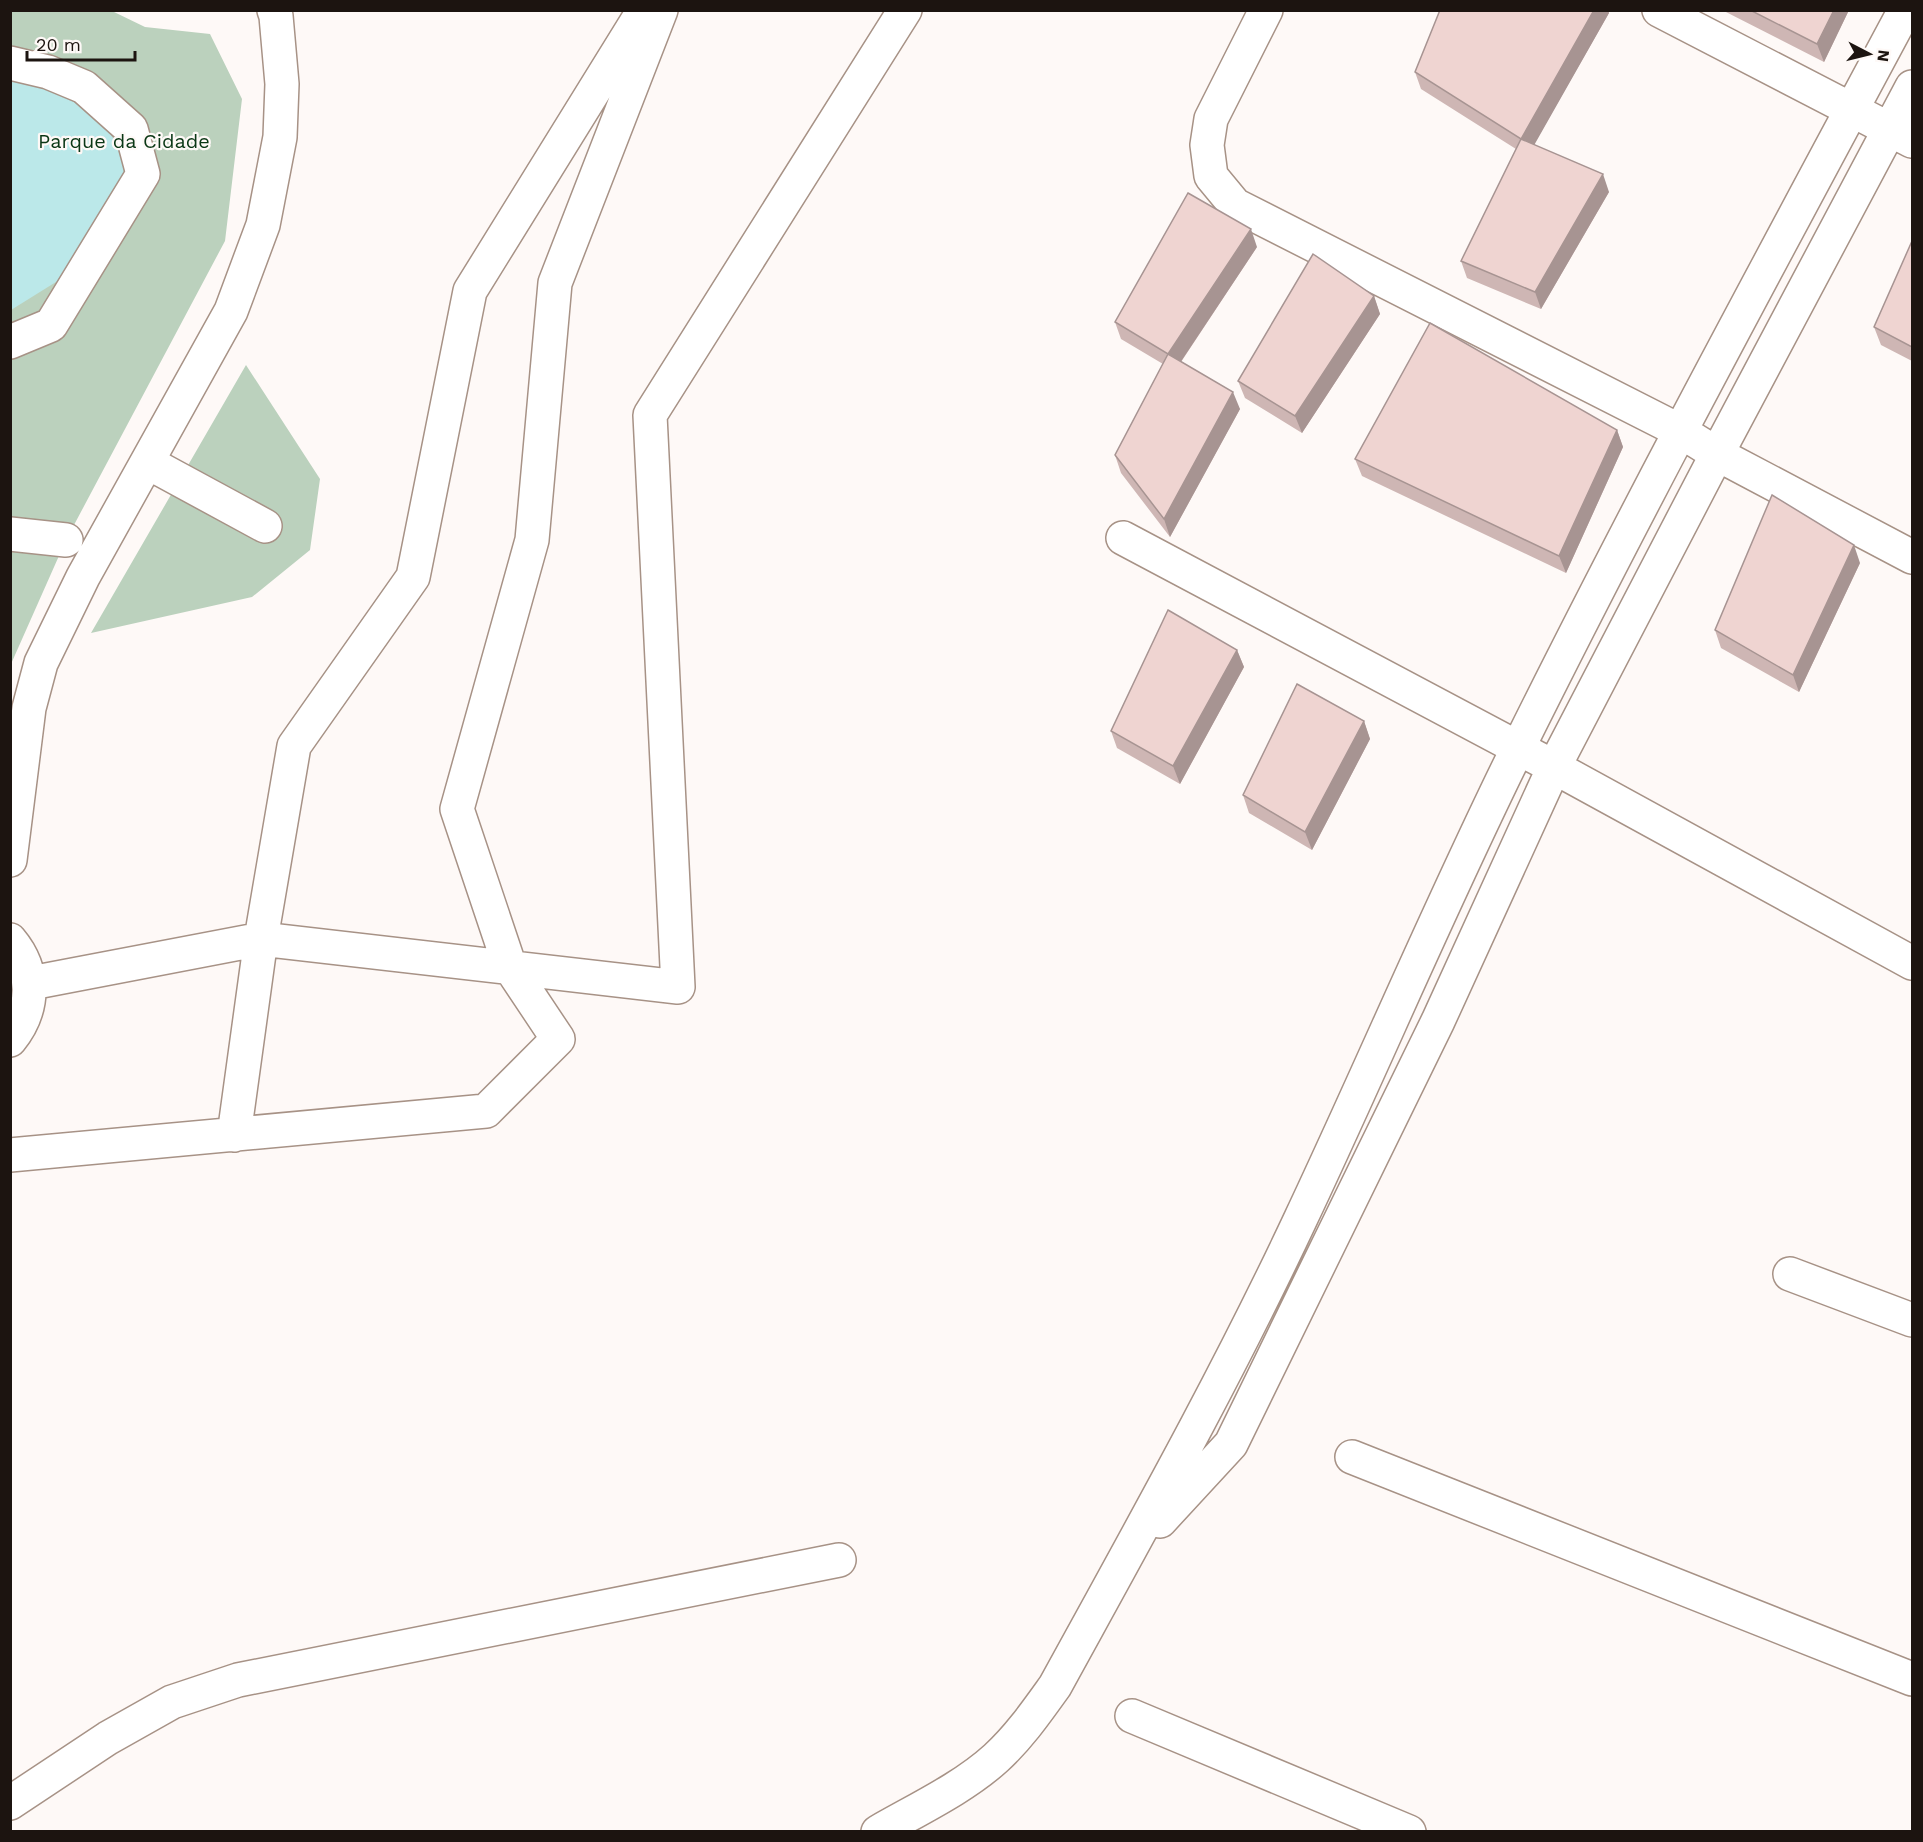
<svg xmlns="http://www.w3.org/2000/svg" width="1923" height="1842" font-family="'Work Sans',sans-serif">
<rect width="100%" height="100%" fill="#fef9f7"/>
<path fill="#bbd1bd" d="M11,11H112L145,27L210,34L242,99L225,241L66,540L11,664Z
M246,365L320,479L310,550L252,597L91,633Z"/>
<path fill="#bbe8e9" d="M11,79L47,85L100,119L125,156L122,186L64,277L11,310Z"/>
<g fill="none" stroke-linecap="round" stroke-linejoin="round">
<defs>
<path id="minor" d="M1266,10L1211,119L1207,145L1211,176L1235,205L1680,431L1717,454L1912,557
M1659,10L1912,141
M10,63L48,72L84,87L131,129L143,174L51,325L10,342
M147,462L265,526
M10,534L66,540
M1123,538L1554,767L1912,963
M10,860L29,708L41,663L83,577L231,311L263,225L280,137L282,84L276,16L274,10
M10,940C36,971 35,1009 10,1040
M31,983L261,939L678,987L650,415L905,10
M234,1135L261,939L294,746L413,577L470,291L644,10
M10,1155L486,1111L558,1039L510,967L457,809L532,540L555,283L661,10
M1790,1274L1912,1320
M1352,1457L1912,1679
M1160,1521L1231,1444L1438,1021L1554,767L1717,454L1912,87
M1132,1716L1409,1832
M10,1803L108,1738L172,1702L238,1680L839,1560
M878,1832C918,1809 963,1788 996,1758C1019,1737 1037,1711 1055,1686C1140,1531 1226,1378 1301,1218C1375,1061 1442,901 1519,746C1642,498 1774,255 1905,10"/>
</defs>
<use href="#minor" stroke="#a79286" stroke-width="36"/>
<use href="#minor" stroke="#fff" stroke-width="33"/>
</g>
<path fill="#ceb6b4" d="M1440,10H1608L1609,13L1534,144L1609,192L1541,309L1467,278L1461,261L1516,149L1421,89L1415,72Z
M1722,10H1849L1824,62Z
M1912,241V361L1881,345L1874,327Z
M1257,247L1181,362L1240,409L1170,537L1121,473L1115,455L1163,364L1121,339L1115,322Z
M1374,296L1380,314L1302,433L1245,398L1238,381Z
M1617,430L1623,447L1566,573L1362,476L1355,459Z
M1860,563L1799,692L1721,648L1715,630Z
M1237,650L1244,667L1180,784L1117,748L1111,731Z
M1364,721L1370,739L1312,850L1249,813L1243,795Z"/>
<path fill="#a79492" d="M1594,10H1608L1609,13L1528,156L1521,139Z
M1834,10H1849L1824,62L1817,44Z
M1603,174L1609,192L1541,309L1535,292Z
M1251,229L1257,247L1174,372L1168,354Z
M1374,296L1380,314L1302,433L1295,416Z
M1233,392L1240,409L1170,537L1164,519Z
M1617,430L1623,447L1566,573L1559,556Z
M1854,545L1860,563L1799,692L1793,675Z
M1237,650L1244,667L1180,784L1173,766Z
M1364,721L1370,739L1312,850L1305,832Z"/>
<path fill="#efd4d1" stroke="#a79492" stroke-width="1.5" d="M1440,10H1594L1521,139L1415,72Z
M1750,10H1834L1817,44Z
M1521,139L1603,174L1535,292L1461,261Z
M1188,193L1251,229L1168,354L1115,322Z
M1912,241V347L1874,327Z
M1313,254L1374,296L1295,416L1238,381Z
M1430,323L1617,430L1559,556L1355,459Z
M1168,354L1233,392L1164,519L1115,455Z
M1772,495L1854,545L1793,675L1715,630Z
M1168,610L1237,650L1173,766L1111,731Z
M1297,684L1364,721L1305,832L1243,795Z"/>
<g text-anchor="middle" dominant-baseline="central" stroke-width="4.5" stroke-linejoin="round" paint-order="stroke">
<g font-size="20" fill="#0a3715" stroke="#fef9f7">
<text x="124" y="141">Parque da Cidade</text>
</g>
</g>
<rect width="1923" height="1842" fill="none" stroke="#1c1410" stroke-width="24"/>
<g transform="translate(1869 54) rotate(97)" stroke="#fef9f7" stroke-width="4.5" paint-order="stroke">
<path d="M0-4.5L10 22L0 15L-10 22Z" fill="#1c1410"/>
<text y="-9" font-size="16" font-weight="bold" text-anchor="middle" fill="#1c1410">N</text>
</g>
<path d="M27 51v9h108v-9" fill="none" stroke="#1c1410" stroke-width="3"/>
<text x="36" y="51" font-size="18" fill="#1c1410" stroke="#fef9f7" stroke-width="4.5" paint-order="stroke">20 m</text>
</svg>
